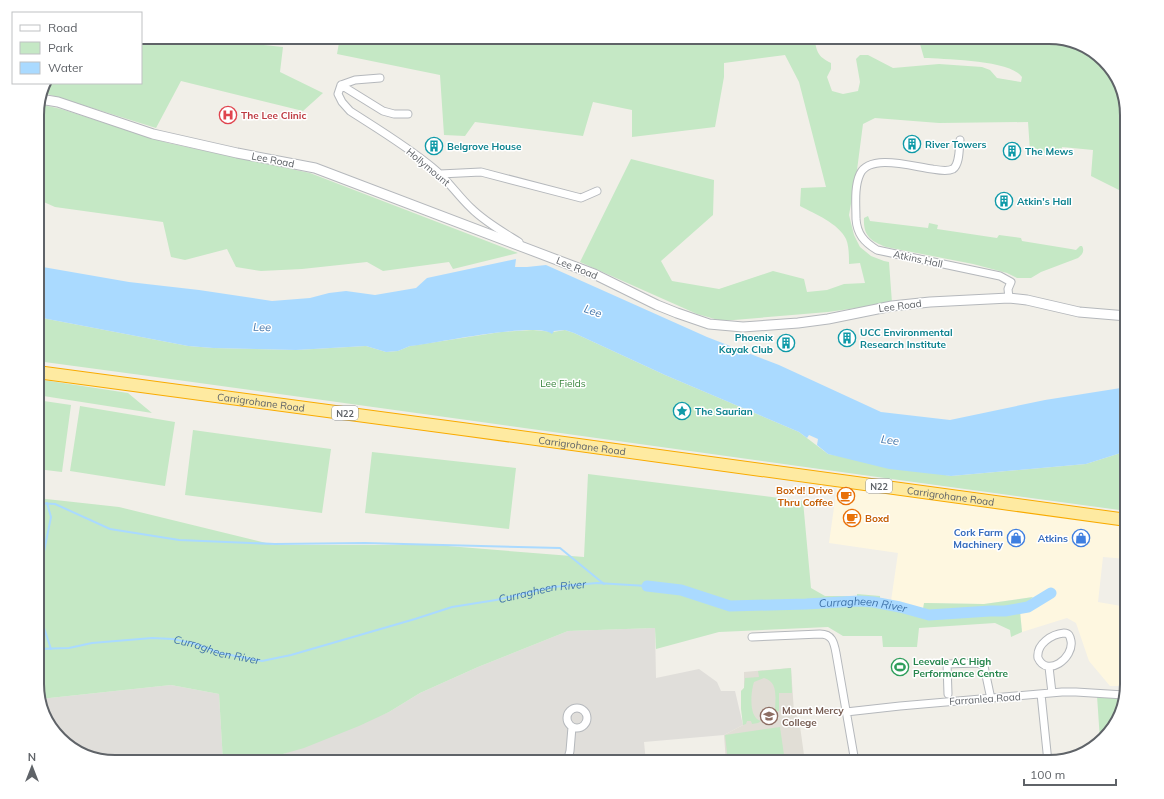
<svg xmlns="http://www.w3.org/2000/svg" width="1164" height="799" font-family="Mulish,sans-serif">
<rect width="100%" height="100%" fill="#f1efe8"/>
<path fill="#fef7e0" d="M837,486L1127,525V559L1103,557L1098,602L1127,607L1126,686H1110L1089,661L1076,623L1067,618L1022,632L1020,611L1032,597L984,604L927,603L924,604L923,609L891,601L898,553L829,543Z"/>
<path fill="#e0deda" d="M655,628L656,678L699,669L717,682L721,691H735L743,725L724,735L644,742L646,762H255L273,758L389,712L420,693L478,667L568,631Z
M171,685L219,694L223,762H115L72,749L47,723L40,699Z"/>
<path fill="#e1ded6" d="M791,668L794,712L799,719L805,762H726L724,735L743,725L741,691L744,688V672Z"/>
<path fill="#c5e8c5" d="M141,37H190L283,47L280,72L323,93L303,111L181,81L156,128L41,92L44,83H141Z
M340,37H814C817,52 817,56 831,63V69L827,77L832,91L843,94L858,91L860,82L856,59L860,55H868L893,68L939,64L982,67L990,70L997,78L1021,82L1022,77C1011,60 944,59 924,58L918,37H1049L1092,50L1117,76L1127,115V194L1091,176L1093,150L1062,147L1061,155L1030,151L1028,122L939,123L875,118L863,124L857,170L849,215L854,235L860,247L871,256L884,261L889,262L892,303L828,312L722,321L697,314L580,262L631,159L714,180L713,215L661,261L672,281L719,289L773,271L804,279L807,292L827,290L844,284L865,283L860,263L849,264C849,256 849,246 846,239C838,223 815,214 800,206L801,188L826,187L799,82L785,55L724,63V77L715,127L632,137V110L593,102L583,136L475,122L465,136L444,135L440,75L337,54Z
M39,104L61,109L168,143L310,173L518,253L453,269L449,262L383,271L367,262L302,269L261,271L236,267L227,249L185,260L171,257L163,222L55,207L37,199V110Z
M868,216L870,221L928,228L929,223L938,225L937,229L997,238L999,235L1021,238L1022,241L1071,249L1076,250L1080,246H1082C1085,251 1082,255 1078,258L1041,272L1031,278H1017L1007,273L973,264L886,247C870,241 863,235 864,218Z
M37,317L188,346L213,348L296,350L366,346L386,352L398,351L410,346L501,332L533,330L553,332L565,330L574,333L665,375L799,432L828,454L951,476L1086,464L1127,451V511C764,462 401,410 37,361Z
M37,379L128,393L152,413L37,395Z
M37,400L71,405L62,472L37,469Z
M80,406L175,422L165,486L70,471Z
M193,430L331,449L322,513L185,495Z
M372,452L516,468L509,529L365,513Z
M588,474L803,501L811,588L825,596H857V594L880,596V598L923,609L924,603H927L984,604L1033,597L1020,611L1022,632L1011,637L1010,630L995,623L919,628L917,647H883L882,636H843L828,627L719,632L656,649L655,628L568,631L478,667L420,693L389,712L359,726L304,748L255,762H223L219,694L171,685L40,699L37,689V498L119,507L274,545H435L584,557Z
M791,668L792,693H779V711L775,712C775,699 779,682 764,678L754,682C751,691 748,718 761,721L758,723L752,724L751,721H747L746,724L743,725L741,709V691L744,688L745,678L759,677L758,671Z
M1097,696L1123,698L1114,727L1100,740Z
M780,727L785,762H728L725,735Z"/>
<path fill="#aadaff" d="M516,259L515,267H527L546,265L707,337L779,365L881,412L950,420L1045,400L1127,387V451L1086,464L951,476L889,469L828,454L817,445L818,439L809,435L807,438L799,432L665,375L574,333L565,330L554,331L552,334C538,321 433,344 410,346L398,351L386,352L366,346L296,350L213,348L188,346L37,317V266L129,282L199,290L272,301L310,298L329,293L346,291L375,295L416,288L427,278Z"/>
<g fill="none" stroke-linecap="round" stroke-linejoin="round">
<g stroke="#aadaff" stroke-width="2">
<path d="M37,503L55,504L110,529L179,540L275,544L365,543L560,548L604,584"/>
<path d="M47,503L51,517L39,576V587L43,594L39,613L51,649"/>
<path id="s1" d="M37,649L69,648L92,643L152,638L173,639L196,644L220,653L262,661L291,655L415,619L452,607L496,600L552,587L597,583L647,586"/>
</g>
<path stroke="#aadaff" stroke-width="11" id="s2" d="M647,586L681,590L730,606L806,604L859,601L873,602L900,607L929,615L990,611H1005L1028,607L1051,593"/>
<defs>
<path id="minor" d="M341,85L355,80L380,78
M408,114H394L383,111L341,85L338,94L342,102L350,111C378,129 408,147 433,168C448,180 458,196 471,208C485,222 503,232 519,242
M960,140C959,148 960,164 953,169C947,172 938,170 932,169C914,167 870,153 860,174C854,187 856,205 856,219C857,234 864,242 877,250L1000,276L1011,282L1008,289L1009,298
M440,174L481,172L581,198L597,191
M1064,633C1069,633 1070,636 1071,641C1074,658 1047,678 1038,658C1036,644 1052,634 1064,633Z
M752,637L820,634C832,634 834,642 836,653L855,762
M1049,667L1052,693
M948,694L947,664L978,663L984,666L991,699
M1041,694L1048,762
M567 718a10 10 0 1 1 20 0a10 10 0 1 1-20 0Z
M846,712L900,706L1062,692H1076L1124,695
M567,762L570,751L572,727"/>
<path id="tertiary" d="M40,99L58,102L153,134L237,153L315,168L594,274L657,305L677,313L709,324L743,327L798,323L828,319L892,306L930,302L1009,298L1027,300L1079,312L1127,316"/>
<g id="trunk">
<path id="s3" d="M37,372L462,429L1127,520"/>
</g>
</defs>
<use href="#minor" stroke="#b5b8bc" stroke-width="9"/>
<use href="#tertiary" stroke="#b5b8bc" stroke-width="11"/>
<use href="#trunk" stroke="#f9ab00" stroke-width="14"/>
<use href="#minor" stroke="#fff" stroke-width="7"/>
<use href="#tertiary" stroke="#fff" stroke-width="9"/>
<use href="#trunk" stroke="#feeaa1" stroke-width="12"/>
</g>
<defs>
<symbol id="hospital-ring" viewBox="-11 -11 22 22"><circle r="9.5" fill="#fff" stroke="#e0444e" stroke-width="1.5"/><path d="M-5-5h3v3.5h4V-5h3V5h-3V1.5h-4V5h-3Z" fill="#e0444e"/></symbol>
<symbol id="building-ring" viewBox="-11 -11 22 22"><circle r="9.5" fill="#fff" stroke="#0f9aa8" stroke-width="1.5"/><path d="M-4-6H4V6H1V3H-1V6H-4ZM-2.5-4.3h1.7v1.8h-1.7ZM.8-4.3h1.7v1.8H.8ZM-2.5-1h1.7V.8h-1.7ZM.8-1h1.7V.8H.8Z" fill="#0f9aa8"/></symbol>
<symbol id="sight-ring" viewBox="-11 -11 22 22"><circle r="9.5" fill="#fff" stroke="#0f9aa8" stroke-width="1.5"/><path d="M0-6L1.8-2.2L6-1.7L2.9 1.2L3.7 5.4L0 3.3L-3.7 5.4L-2.9 1.2L-6-1.7L-1.8-2.2Z" fill="#0f9aa8"/></symbol>
<symbol id="cafe-ring" viewBox="-11 -11 22 22"><circle r="9.5" fill="#fff" stroke="#e8710a" stroke-width="1.5"/><path d="M-5.5-4.5H6V0H3Q3 3.5 0 3.5H-2.5Q-5.5 3.5-5.5 0ZM3-3.2v2h1.7v-2ZM-6 4.5H4V6H-6Z" fill="#e8710a"/></symbol>
<symbol id="shop-ring" viewBox="-11 -11 22 22"><circle r="9.5" fill="#fff" stroke="#3f7fe0" stroke-width="1.5"/><path d="M-5-2.5h2.3a2.7 3.5 0 0 1 5.4 0H5L5.5 6h-11ZM-1.5-2.5h3a1.5 2.3 0 0 0-3 0Z" fill="#3f7fe0"/></symbol>
<symbol id="stadium-ring" viewBox="-11 -11 22 22"><circle r="9.5" fill="#fff" stroke="#2e9e5b" stroke-width="1.5"/><path d="M0-5a6.5 5 0 1 0 0 10a6.5 5 0 1 0 0-10ZM-3.5-1.8h7v3.6h-7Z" fill="#2e9e5b"/></symbol>
<symbol id="school-ring" viewBox="-11 -11 22 22"><circle r="9.5" fill="#fff" stroke="#8d6e63" stroke-width="1.5"/><path d="M0-5L7-2L0 1L-7-2ZM-4 1L0 2.5L4 1V4Q0 6-4 4Z" fill="#8d6e63"/></symbol>
</defs>
<g fill-rule="evenodd">
<use href="#hospital-ring" x="218" y="105" width="20" height="20"/>
<use href="#building-ring" x="902" y="134" width="20" height="20"/>
<use href="#building-ring" x="424" y="136" width="20" height="20"/>
<use href="#building-ring" x="1002" y="141" width="20" height="20"/>
<use href="#building-ring" x="994" y="191" width="20" height="20"/>
<use href="#building-ring" x="837" y="328" width="20" height="20"/>
<use href="#building-ring" x="776" y="333" width="20" height="20"/>
<use href="#sight-ring" x="672" y="401" width="20" height="20"/>
<use href="#cafe-ring" x="836" y="486" width="20" height="20"/>
<use href="#cafe-ring" x="842" y="508" width="20" height="20"/>
<use href="#shop-ring" x="1006" y="528" width="20" height="20"/>
<use href="#shop-ring" x="1071" y="528" width="20" height="20"/>
<use href="#stadium-ring" x="890" y="657" width="20" height="20"/>
<use href="#school-ring" x="759" y="706" width="20" height="20"/>
</g>
<g text-anchor="middle" dominant-baseline="central" stroke-width="3" stroke-linejoin="round" paint-order="stroke">
<g fill="#fff" stroke="#8f9295" stroke-width="1">
<rect x="332" y="406" width="26" height="14" rx="3"/>
<rect x="866" y="479" width="26" height="14" rx="3"/>
</g>
<g font-size="9" font-weight="bold" fill="#5f6368">
<text x="345" y="413">N22</text>
<text x="879" y="486">N22</text>
</g>
<g font-size="10" font-weight="bold" fill="#be3a42" stroke="#fff" text-anchor="start">
<text x="241" y="115">The Lee Clinic</text>
</g>
<g font-size="10" font-weight="bold" fill="#0d838f" stroke="#fff" text-anchor="start">
<text x="925" y="144">River Towers</text>
<text x="447" y="146">Belgrove House</text>
<text x="1025" y="151">The Mews</text>
<text x="1017" y="201">Atkin's Hall</text>
<text x="860" y="332">UCC Environmental<tspan x="860" dy="12">Research Institute</tspan></text>
<text x="773" y="337" text-anchor="end">Phoenix<tspan x="773" dy="12">Kayak Club</tspan></text>
<text x="695" y="411">The Saurian</text>
</g>
<g font-size="10" fill="#5f6368" stroke="#fff">
<text transform="translate(273 160) rotate(11)">Lee Road</text>
<text transform="translate(428 167) rotate(40)">Hollymount</text>
<text transform="translate(918 259) rotate(12)">Atkins Hall</text>
<text transform="translate(577 268) rotate(22)">Lee Road</text>
<text transform="translate(900 306) rotate(-7)">Lee Road</text>
<text stroke="none"><textPath href="#s3" startOffset="226">Carrigrohane Road</textPath></text>
<text stroke="none"><textPath href="#s3" startOffset="550">Carrigrohane Road</textPath></text>
<text stroke="none"><textPath href="#s3" startOffset="922">Carrigrohane Road</textPath></text>
<text transform="translate(985 699) rotate(-4)">Farranlea Road</text>
</g>
<g font-size="10" fill="#348238" stroke="#fff">
<text x="563" y="383">Lee Fields</text>
</g>
<g font-size="10" font-weight="bold" fill="#c56008" stroke="#fff" text-anchor="end">
<text x="833" y="490">Box'd! Drive<tspan x="833" dy="12">Thru Coffee</tspan></text>
<text x="865" y="518" text-anchor="start">Boxd</text>
</g>
<g font-size="10" font-weight="bold" fill="#366cbe" stroke="#fff" text-anchor="end">
<text x="1003" y="532">Cork Farm<tspan x="1003" dy="12">Machinery</tspan></text>
<text x="1068" y="538">Atkins</text>
</g>
<g font-size="10" font-weight="bold" fill="#27864d" stroke="#fff" text-anchor="start">
<text x="913" y="661">Leevale AC High<tspan x="913" dy="12">Performance Centre</tspan></text>
</g>
<g font-size="10" font-weight="bold" fill="#785e54" stroke="#fff" text-anchor="start">
<text x="782" y="710">Mount Mercy<tspan x="782" dy="12">College</tspan></text>
</g>
<g font-size="11" font-style="italic" fill="#4174aa" stroke="#fff">
<text transform="translate(593 311) rotate(19)">Lee</text>
<text transform="translate(262 327) rotate(1)">Lee</text>
<text transform="translate(890 440) rotate(8)">Lee</text>
<text stroke="none"><textPath href="#s1" startOffset="518">Curragheen River</textPath></text>
<text stroke="none"><textPath href="#s2" startOffset="219">Curragheen River</textPath></text>
<text stroke="none"><textPath href="#s1" startOffset="182">Curragheen River</textPath></text>
</g>
</g>
<path d="M0 0H1164V799H0ZM115 44H1049A71 71 0 0 1 1120 115V684A71 71 0 0 1 1049 755H115A71 71 0 0 1 44 684V115A71 71 0 0 1 115 44Z" fill="#fff" fill-rule="evenodd"/>
<path fill="none" stroke="#5f6368" stroke-width="2" d="M115 44H1049A71 71 0 0 1 1120 115V684A71 71 0 0 1 1049 755H115A71 71 0 0 1 44 684V115A71 71 0 0 1 115 44Z"/>
<rect x="12" y="12" width="130" height="72" fill="#ffffff" stroke="#bfc1c3"/>
<rect x="20" y="25" width="20" height="6" fill="#ffffff" stroke="#bfc1c3"/>
<text x="48" y="32" font-size="12" fill="#5f6368">Road</text>
<rect x="20" y="42" width="20" height="12" fill="#c5e8c5" stroke="#bfc1c3"/>
<text x="48" y="52" font-size="12" fill="#5f6368">Park</text>
<rect x="20" y="62" width="20" height="12" fill="#aadaff" stroke="#bfc1c3"/>
<text x="48" y="72" font-size="12" fill="#5f6368">Water</text>
<g transform="translate(32 767)" stroke="#ffffff" stroke-width="3" paint-order="stroke">
<path d="M0-3L7 15L0 10L-7 15Z" fill="#5f6368"/>
<text y="-6" font-size="11" font-weight="bold" text-anchor="middle" fill="#5f6368">N</text>
</g>
<path d="M1024 779v6h92v-6" fill="none" stroke="#5f6368" stroke-width="2"/>
<text x="1030" y="779" font-size="12" fill="#5f6368" stroke="#ffffff" stroke-width="3" paint-order="stroke">100 m</text>
</svg>
